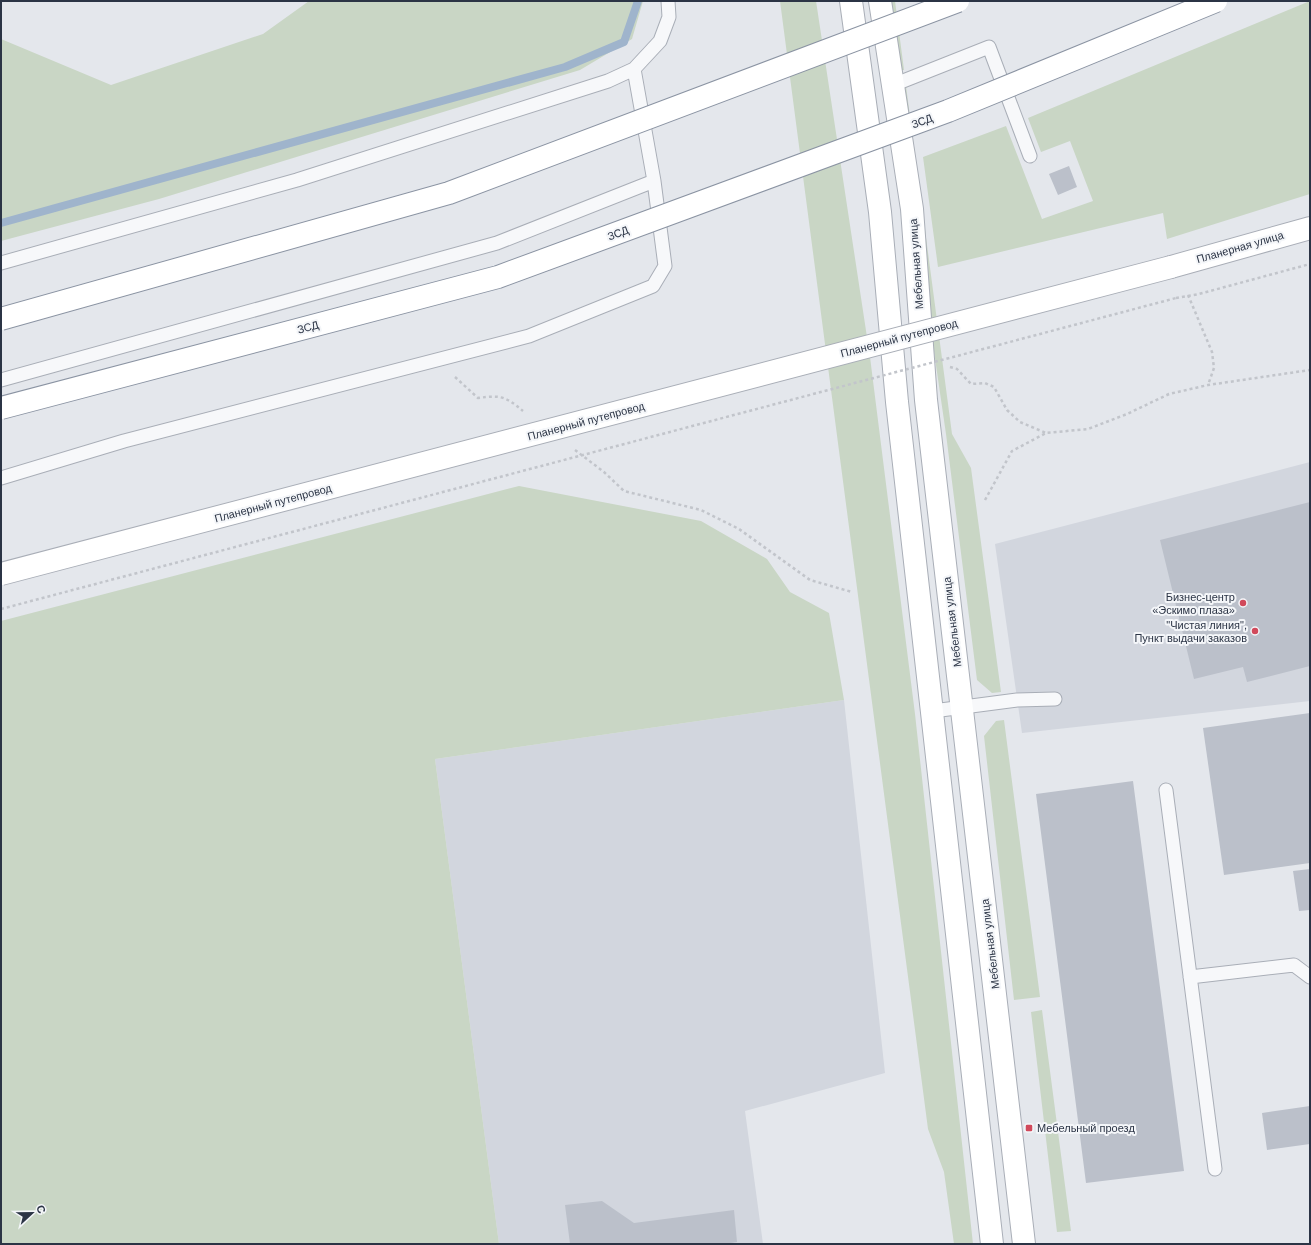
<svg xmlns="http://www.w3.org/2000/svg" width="1311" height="1245" font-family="Arial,sans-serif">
<rect width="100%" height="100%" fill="#e4e7ec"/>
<path fill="#d2d6de" d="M1310,462V701L1022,733L995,544Z
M844,700L885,1073L745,1111L763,1244H499L435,759Z"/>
<path fill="#c9d6c5" d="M309,1H643L632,39L580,70L159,199L1,241V39L111,85L263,34Z
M780,1H816L870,357L915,714L973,1244H954L944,1172L928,1129Z
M883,1H895L904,70H898Z
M1310,1V194L1167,239L1163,213L938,267L923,157L1006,126L1042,219L1093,201L1070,141L1041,152L1028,118Z
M906,86L952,434L971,468L1001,692L992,693L977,680L946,434L897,97L900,87Z
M519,486L701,521L767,559L790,592L829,613L844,700L435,759L499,1244H1V621Z
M1004,720L1040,997L1014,1000L984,736L996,721Z
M1042,1010L1071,1231L1057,1232L1031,1012Z"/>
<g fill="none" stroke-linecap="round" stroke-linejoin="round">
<path stroke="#9fb4cc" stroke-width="8" d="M1,223L565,67L624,42L638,1"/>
</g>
<path fill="#bbc0ca" d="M1069,166L1077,187L1058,195L1049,174Z
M1310,502V666L1247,682L1243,667L1194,679L1160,540Z
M1310,713V863L1224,875L1203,728Z
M1133,781L1184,1171L1086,1183L1036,794Z
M1310,869V910L1299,911L1293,871Z
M1310,1106V1144L1267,1150L1262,1113Z
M602,1201L634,1223L734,1210L737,1242L725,1244H570L565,1205Z"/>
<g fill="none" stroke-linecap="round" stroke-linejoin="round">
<defs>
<path id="lane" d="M893,85L989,47L1030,156
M1,263L297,180L608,81L634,69L660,41L669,17L668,1
M1,380L497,243L654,181
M1,478L124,441L529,336L653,286L665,266L654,181L634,69
M933,711L1017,700L1055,699
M1166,790L1215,1169
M1190,977L1294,965L1310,977"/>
<path id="secondary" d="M851,1L880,212L897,402L992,1244
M880,1L912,209L926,400L1024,1244
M1171,267L1310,228"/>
</defs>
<use href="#lane" stroke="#a9aeb7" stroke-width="15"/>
<use href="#secondary" stroke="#a9aeb7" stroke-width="24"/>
<path stroke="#c2c5cb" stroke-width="2.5" stroke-dasharray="3 3" stroke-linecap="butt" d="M1188,295L1212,352L1214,368L1208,385
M1176,298L1199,294L1310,264
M950,367L957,369L971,384L985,383L994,387L1007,410L1020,422L1046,433
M455,377L478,398C501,395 505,396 523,411
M575,450L604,472L624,491L701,510L739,529L810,580L852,592
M985,500L1012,451L1046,433L1088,429L1127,414L1169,394L1208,385L1310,370"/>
<use href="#lane" stroke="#f7f8fa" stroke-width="13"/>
<use href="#secondary" stroke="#fff" stroke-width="22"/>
<defs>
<path id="secondary-bridge" d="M1,574L1171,267"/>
<path id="highway-bridge" d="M1,319L449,193L958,1
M1,408L498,277L948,111L1216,1"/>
</defs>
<use href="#secondary-bridge" stroke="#a9aeb7" stroke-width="24" stroke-linecap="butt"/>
<use href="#highway-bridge" stroke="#8b94a3" stroke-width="24" stroke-linecap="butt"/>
<path stroke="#c2c5cb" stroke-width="2.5" stroke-dasharray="3 3" stroke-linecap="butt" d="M1,609L1176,298"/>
<use href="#secondary-bridge" stroke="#fff" stroke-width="22"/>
<use href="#highway-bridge" stroke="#fff" stroke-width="22"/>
</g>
<g fill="#d1495b" stroke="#f4f6f9" stroke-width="1.5">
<circle cx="1243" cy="603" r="4"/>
<circle cx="1255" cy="631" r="4"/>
<rect x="1025" y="1124" width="8" height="8" rx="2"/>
</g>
<g text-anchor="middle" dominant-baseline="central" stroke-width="4" stroke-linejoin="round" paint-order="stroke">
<g font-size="11" fill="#2b3445" stroke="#f4f6f9">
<text transform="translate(922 121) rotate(-20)">ЗСД</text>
<text transform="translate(618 233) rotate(-20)">ЗСД</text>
<text transform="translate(1240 247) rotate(-16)">Планерная улица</text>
<text transform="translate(916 264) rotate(-94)">Мебельная улица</text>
<text transform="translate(308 327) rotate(-15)">ЗСД</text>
<text transform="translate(899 338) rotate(-15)">Планерный путепровод</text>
<text transform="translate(586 421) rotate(-15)">Планерный путепровод</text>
<text transform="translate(273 503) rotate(-15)">Планерный путепровод</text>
<text transform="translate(952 622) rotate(-97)">Мебельная улица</text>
<text transform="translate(990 944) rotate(-97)">Мебельная улица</text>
</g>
<g font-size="11" fill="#2b3445" stroke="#f4f6f9" text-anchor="end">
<text x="1235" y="597">Бизнес-центр<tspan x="1235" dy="13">«Эскимо плаза»</tspan></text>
<text x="1247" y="625">"Чистая линия",<tspan x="1247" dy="13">Пункт выдачи заказов</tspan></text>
<text x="1037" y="1128" text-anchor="start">Мебельный проезд</text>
</g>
</g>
<rect width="1311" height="1245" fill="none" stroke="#2b3445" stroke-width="4"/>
<g transform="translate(32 1213) rotate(68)" stroke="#f4f6f9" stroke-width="3" paint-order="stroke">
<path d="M0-3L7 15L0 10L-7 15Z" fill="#2b3445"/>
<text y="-6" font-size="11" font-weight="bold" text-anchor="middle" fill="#2b3445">С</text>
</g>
</svg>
